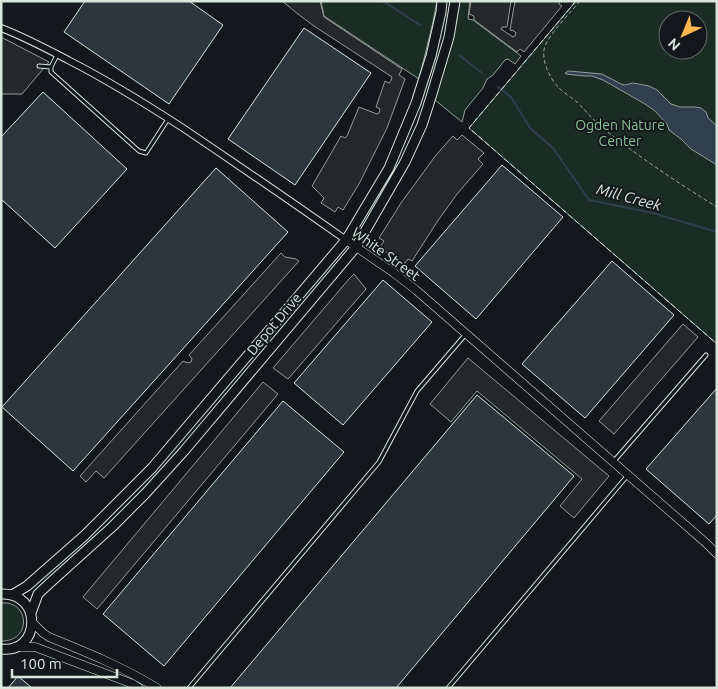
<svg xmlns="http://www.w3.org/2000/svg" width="718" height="689" font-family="Ubuntu,sans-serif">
<rect width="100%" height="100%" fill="#14181c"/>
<path fill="#1a2d24" stroke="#939e99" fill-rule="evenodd" d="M321,1H437L433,22L419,79L324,16Z
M459,1H470L468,19L473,20L521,56L515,64L508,59L505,60L493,75L487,79L483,88L465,110L462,122L435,100L453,36Z
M576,1H717V344L469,128ZM668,20H698V50H668Z
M1,603C30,600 32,642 1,641Z"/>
<path fill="#24282b" stroke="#939e99" d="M282,1H320L324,17L402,69L399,75L405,79L387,128L359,184L343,210L338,207L335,212L321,203L324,198L312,186L341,136L345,138L347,136L359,107L377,114L379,113L380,109L376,107L385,81L389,83L391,81L392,77L314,26L298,14Z
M471,1H511L507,27H502L501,29L513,37L515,36L516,33L514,31L510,30L515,1H559V4L562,6L524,52L520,49L517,52L474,20V16L469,14Z
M1,37L49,62L22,94H1Z
M462,135L484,153L478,159L483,164L457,194L437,222L412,261L408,259L405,263L379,248L384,241L379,238L401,203L436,155L453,136L457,140Z
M281,253L285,257L296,259L299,261L104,478L96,471L86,482L80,476L183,361L188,363L191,362L192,359L189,355Z
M354,274L366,289L288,379L273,368L349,279Z
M683,324L698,337L614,434L599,421Z
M468,358L609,476L574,518L560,506L582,479L477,391L451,422L430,404Z
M263,382L278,394L97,609L83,597Z"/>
<path fill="#2f3f4d" stroke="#939e99" d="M569,71L602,74L621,84L625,85L633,83L649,86L657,90L671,104L680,107H695L701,108L706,112L708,118L717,126V165L691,149L681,139L669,130L667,124L655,111L645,104L603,80L592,76H584L566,74L565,73Z"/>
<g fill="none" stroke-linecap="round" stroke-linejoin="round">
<path stroke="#2f3f4d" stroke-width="2" d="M383,1L420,25
M459,55L482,73
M498,87L511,97L530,128L553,148L589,200L653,213L717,232"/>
</g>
<path fill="#2c363c" stroke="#d8e6dc" d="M85,1H189L223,25L169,104L64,32Z
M304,28L371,73L295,185L228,139Z
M43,92L127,169L55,248L1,199V137Z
M502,165L563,217L476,319L415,266Z
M216,168L288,232L73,471L2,407Z
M612,261L674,315L585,418L522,364Z
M383,280L432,322L343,425L294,383Z
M717,388V515L709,524L646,469Z
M477,395L574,476L396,688H230Z
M283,401L344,452L164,666L103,614Z
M18,676L32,688H8Z"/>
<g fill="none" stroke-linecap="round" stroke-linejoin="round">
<defs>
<path id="service" d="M57,55L51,67V72L139,151L146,153L168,119
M39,66L51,67
M614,461L706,355
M189,688L379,462L417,391L465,335
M448,688L628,475"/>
<path id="minor" d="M1,28C25,37 47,49 70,61C109,81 146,104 183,128C238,165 292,202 346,240"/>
<path id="tertiary" d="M346,240L394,273L416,290L706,543L717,554
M32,622L43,633L49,637C86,652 123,667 157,688
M15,647H35L133,684L139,688"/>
<path id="secondary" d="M1,594C43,592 41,654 1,649
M12,595L27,586L84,536L152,468L346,240L389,168L416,103L431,56L441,12L442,1
M31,613L38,594L52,581L112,527L145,494L184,451L356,247L405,162L422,125L431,97L449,37L455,1"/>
</defs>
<use href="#service" stroke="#d8e6dc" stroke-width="5"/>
<use href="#minor" stroke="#d8e6dc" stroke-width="8"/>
<use href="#tertiary" stroke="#d8e6dc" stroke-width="9"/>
<use href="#secondary" stroke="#d8e6dc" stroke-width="11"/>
<path stroke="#9da8a2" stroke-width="1" stroke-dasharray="4 2.5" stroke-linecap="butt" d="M580,1C572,11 545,38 544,50C542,62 550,79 559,88C564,93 571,97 577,102C586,111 594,121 604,129C639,157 678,183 717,207"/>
<use href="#service" stroke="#14181c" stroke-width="3"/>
<use href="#minor" stroke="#14181c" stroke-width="6"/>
<use href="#tertiary" stroke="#14181c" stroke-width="8"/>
<use href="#secondary" stroke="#14181c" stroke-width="9"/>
<path stroke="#d8e6dc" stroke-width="1" stroke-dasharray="6 2.5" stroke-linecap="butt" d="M576,1L469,128L717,344"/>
</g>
<g text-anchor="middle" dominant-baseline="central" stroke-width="4" stroke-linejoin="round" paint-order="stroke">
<g font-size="14" fill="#8ac095" stroke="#14181c">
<text x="620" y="125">Ogden Nature<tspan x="620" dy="16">Center</tspan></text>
</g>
<g font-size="14" fill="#d8e6dc" stroke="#14181c">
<text transform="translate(386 254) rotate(36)">White Street</text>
<text transform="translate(274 324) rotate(-50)">Depot Drive</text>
</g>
<g font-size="15" font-style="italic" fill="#d8e6dc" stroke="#14181c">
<text transform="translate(629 197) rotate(15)">Mill Creek</text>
</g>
</g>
<rect width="718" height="689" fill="none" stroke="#d8e6dc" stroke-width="5"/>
<g transform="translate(683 35) rotate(224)"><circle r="24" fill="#14181c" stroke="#626a69"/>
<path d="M0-4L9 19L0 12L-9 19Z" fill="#ffb74d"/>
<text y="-8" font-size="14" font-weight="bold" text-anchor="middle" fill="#d8e6dc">N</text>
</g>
<path d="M12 669v8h105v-8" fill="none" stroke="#d8e6dc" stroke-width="2.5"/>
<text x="20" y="669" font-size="15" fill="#d8e6dc" stroke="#14181c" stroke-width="4" paint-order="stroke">100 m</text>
</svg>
